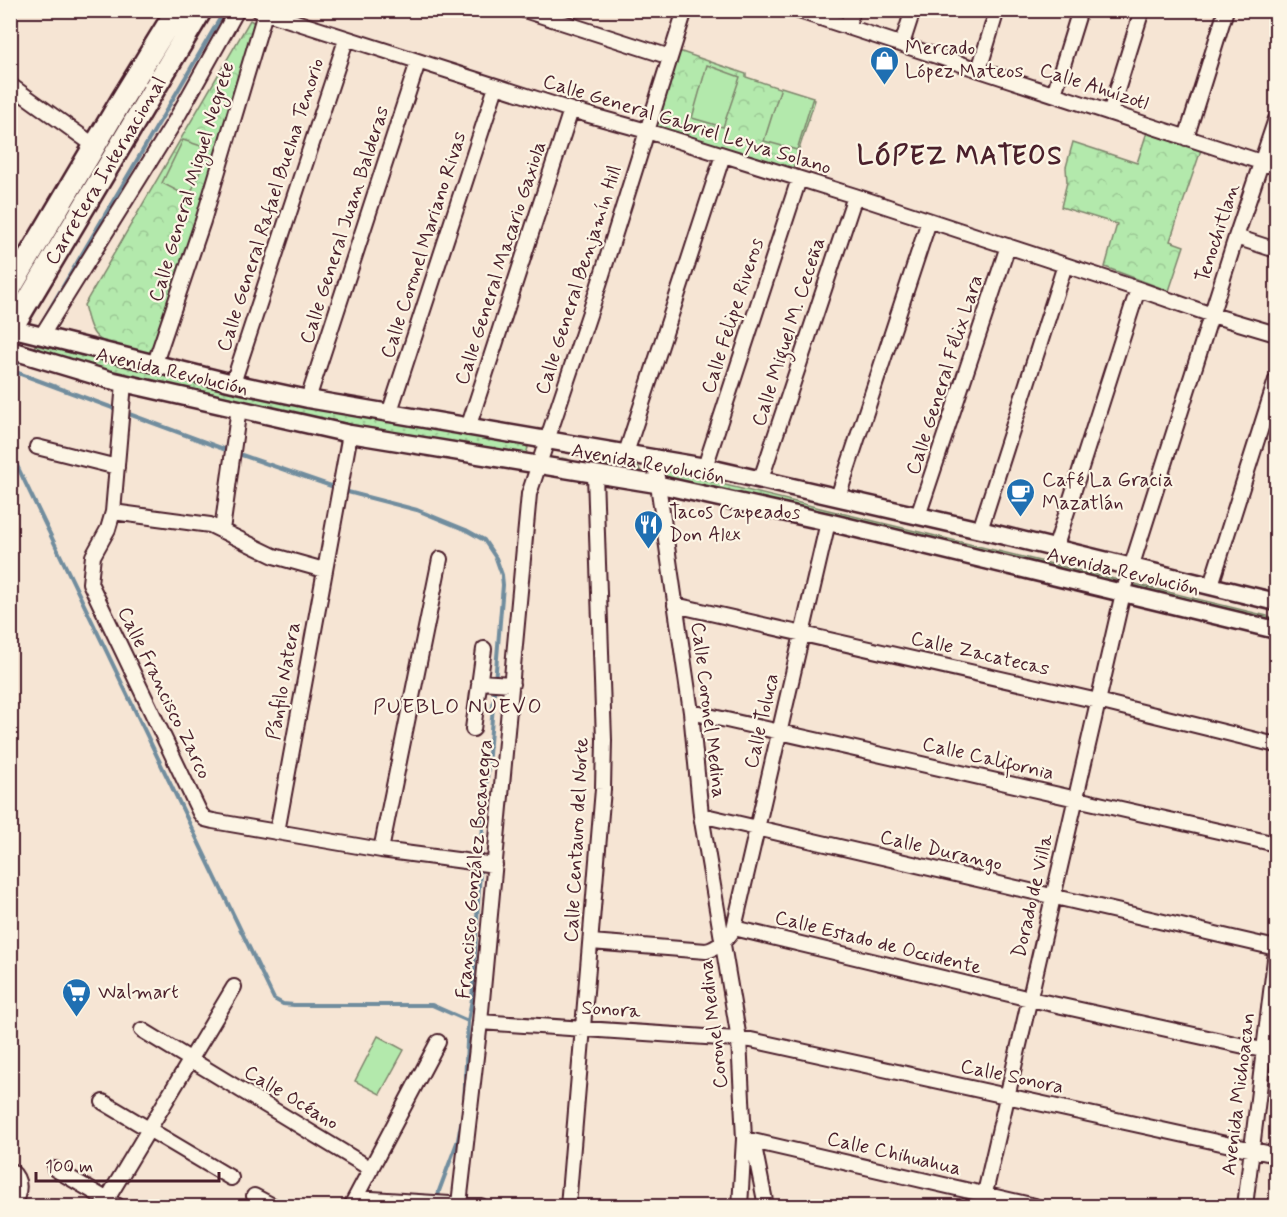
<svg xmlns="http://www.w3.org/2000/svg" width="1287" height="1217" font-family="Mynerve,sans-serif">
<defs>
<pattern id="grass-dots" width="8" height="8" patternUnits="userSpaceOnUse" patternTransform="scale(1.5)"><rect width="8" height="8" fill="#b3e9ac"/><path d="M2 2h.1M6 6h.1" fill="none" stroke="#9bc794" stroke-width="1.8" stroke-linecap="round"/></pattern>
<pattern id="park-crowns" width="20" height="18" patternUnits="userSpaceOnUse" patternTransform="scale(1.5)"><rect width="20" height="18" fill="#b3e9ac"/><path d="M2 6a3 3 0 1 1 6 0M12 15a3 3 0 1 1 6 0" fill="none" stroke="#9bc794"/></pattern>
</defs>
<rect width="100%" height="100%" fill="#f6e5d4"/>
<filter id="ink" filterUnits="userSpaceOnUse"><feTurbulence type="fractalNoise" baseFrequency=".0167" numOctaves="2"/><feDisplacementMap in="SourceGraphic" scale="12" xChannelSelector="R" yChannelSelector="G"/><feConvolveMatrix kernelMatrix="1 2 1 2 8 2 1 2 1" color-interpolation-filters="sRGB"/></filter>
<g filter="url(#ink)">
<path fill="url(#grass-dots)" stroke="#7e846c" stroke-width="1.5" d="M35,345L522,442L528,448L525,456L410,436L103,375L34,349Z
M562,458L583,464H624L638,466L642,474L558,465L555,459Z
M661,471H667L1276,618V626L663,480Z"/>
<path fill="url(#park-crowns)" stroke="#7e846c" stroke-width="1.5" d="M250,20L258,25L153,355C136,351 110,349 97,337C89,329 87,315 84,305Z
M676,50L746,74V77L815,100L791,174L649,129Z
M1147,132L1201,150L1170,241L1184,246L1169,291L1105,267L1117,224L1061,207L1067,182L1066,167L1073,142L1137,163Z"/>
<path fill="#b3e9ac" stroke="#7e846c" stroke-width="1.5" d="M707,65L740,77L723,127L692,118Z
M781,87L813,97L797,150L764,141Z
M183,140L210,149L189,197L162,183Z
M378,1036L404,1050L380,1094L355,1081Z"/>
<g fill="none" stroke-linecap="round" stroke-linejoin="round">
<path stroke="#718d9e" stroke-width="4" d="M41,324L225,10
M10,370L229,451
M10,376L20,360
M10,451L274,999L283,1004L294,1005H432L468,1021L464,1105
M236,453L337,488
M344,491L417,510L466,530L484,540L496,558L502,575L503,585L482,839L472,999L468,1021
M438,1200L439,1191L458,1140L463,1112"/>
<defs>
<path id="minor" d="M258,10L571,110L647,131L855,196L1138,289L1212,315L1276,334
M524,10L670,57
M796,10L1276,167
M847,27L853,10
M902,44L913,10
M979,70L997,10
M10,85L95,146
M1054,94L1080,10
M1110,113L1142,10
M1186,138L1226,10
M1236,237L1276,250
M42,335L175,121L237,10
M155,363L203,221L265,13
M124,383L113,512L108,529L93,556L90,583L200,813L205,819L213,821L277,832
M233,383L346,40
M308,399L418,62
M389,414L496,87
M468,428L571,110
M350,434L277,832L381,850L495,865
M37,447L117,467
M626,453L723,155
M654,457L691,712L701,815L739,1039L744,1139L740,1206
M705,467L799,179
M761,479L855,196
M838,497L929,221
M113,512L210,525L274,556L324,570
M918,516L1008,246
M222,530L239,408
M980,530L1065,265
M1055,549L1138,289
M1211,585L1276,380
M675,605L1098,701L1276,745
M479,682L512,684
M691,712L1276,844
M473,729L484,649
M701,815L1276,948
M381,850L440,559
M734,928L828,522
M591,942L706,951C717,949 729,938 734,928L1030,999L1276,1053
M480,1022L751,1040L1276,1155
M142,1030L371,1169
M103,1102L231,1178
M744,1139L1035,1206
M753,1141L766,1206
M55,1169L118,1206
M10,1170C23,1181 20,1193 12,1206
M254,1196L273,1206
M356,1198L481,1206
M459,1204L480,1022L529,494L596,294L685,10
M103,1206L234,987
M351,1206L438,1042
M568,1206L603,789L604,740L595,475
M982,1206L1123,593L1236,237L1276,119
M1245,1206L1276,951"/>
<path id="tertiary" d="M10,328L233,383L308,399L705,467L980,530L1276,602
M10,350L110,380L350,434L656,484L828,522L1276,630"/>
<path id="primary" d="M10,289L123,98L177,10
M10,331L201,10"/>
</defs>
<use href="#minor" stroke="#4a1f2b" stroke-width="18"/>
<use href="#tertiary" stroke="#4a1f2b" stroke-width="21"/>
<use href="#primary" stroke="#4a1f2b" stroke-width="26"/>
<use href="#minor" stroke="#fcf5e5" stroke-width="14"/>
<use href="#tertiary" stroke="#fcf5e5" stroke-width="16"/>
<use href="#primary" stroke="#fcf5e5" stroke-width="21"/>
</g>
</g>
<defs>
<symbol id="shop-pin" viewBox="-11 -11 22 30"><path d="M0 17L-7.5 6A9.5 9.5 0 1 1 7.5 6Z" fill="#1f6fb2" stroke="#fcf5e5"/><path d="M-5-2.5h2.3a2.7 3.5 0 0 1 5.4 0H5L5.5 6h-11ZM-1.5-2.5h3a1.5 2.3 0 0 0-3 0Z" fill="#fff"/></symbol>
<symbol id="cafe-pin" viewBox="-11 -11 22 30"><path d="M0 17L-7.5 6A9.5 9.5 0 1 1 7.5 6Z" fill="#1f6fb2" stroke="#fcf5e5"/><path d="M-5.5-4.5H6V0H3Q3 3.5 0 3.5H-2.5Q-5.5 3.5-5.5 0ZM3-3.2v2h1.7v-2ZM-6 4.5H4V6H-6Z" fill="#fff"/></symbol>
<symbol id="restaurant-pin" viewBox="-11 -11 22 30"><path d="M0 17L-7.5 6A9.5 9.5 0 1 1 7.5 6Z" fill="#1f6fb2" stroke="#fcf5e5"/><path d="M-5-6h1v4h1v-4h1v4h1v-4h1v5L-1.5 .5V6h-2V.5L-5-1ZM5-6V6H3V1.5H1.5Q1.5-4 5-6Z" fill="#fff"/></symbol>
<symbol id="supermarket-pin" viewBox="-11 -11 22 30"><path d="M0 17L-7.5 6A9.5 9.5 0 1 1 7.5 6Z" fill="#1f6fb2" stroke="#fcf5e5"/><path d="M-6-5.5h2.5l.6 2H6L4.5 2H-2.5L-4.4-4H-6ZM-1.5 3.2a1.3 1.3 0 1 0 .1 0ZM3 3.2a1.3 1.3 0 1 0 .1 0Z" fill="#fff"/></symbol>
</defs>
<g fill-rule="evenodd">
<use href="#shop-pin" x="868" y="44" width="33" height="45"/>
<use href="#cafe-pin" x="1004" y="476" width="33" height="45"/>
<use href="#restaurant-pin" x="632" y="508" width="33" height="45"/>
<use href="#supermarket-pin" x="60" y="976" width="33" height="45"/>
</g>
<g text-anchor="middle" dominant-baseline="central" stroke-width="4.5" stroke-linejoin="round" paint-order="stroke">
<g font-size="20" fill="#4a1f2b" stroke="#fcf5e5" text-anchor="start">
<text x="905" y="48">Mercado<tspan x="905" dy="23">López Mateos</tspan></text>
<text x="1042" y="480">Café La Gracia<tspan x="1042" dy="23">Mazatlán</tspan></text>
<text x="669" y="512">Tacos Capeados<tspan x="669" dy="23">Don Alex</tspan></text>
<text x="98" y="992">Walmart</text>
</g>
<g font-size="20" fill="#4a1f2b" stroke="#fcf5e5">
<text transform="translate(1094 87) rotate(18)">Calle Ahuízotl</text>
<text transform="translate(687 125) rotate(17)">Calle General Gabriel Leyva Solano</text>
<text transform="translate(106 171) rotate(-59)">Carretera Internacional</text>
<text transform="translate(192 182) rotate(-73)">Calle General Miguel Negrete</text>
<text transform="translate(271 205) rotate(-72)">Calle General Rafael Buelna Tenorio</text>
<text transform="translate(345 225) rotate(-72)">Calle General Juan Balderas</text>
<text transform="translate(1218 233) rotate(-72)">Tenochitlan</text>
<text transform="translate(424 245) rotate(-72)">Calle Coronel Mariano Rivas</text>
<text transform="translate(501 263) rotate(-72)">Calle General Macario Gaxiola</text>
<text transform="translate(579 280) rotate(-72)">Calle General Benjamín Hill</text>
<text transform="translate(733 316) rotate(-72)">Calle Felipe Riveros</text>
<text transform="translate(789 332) rotate(-72)">Calle Miguel M. Ceceña</text>
<text transform="translate(172 372) rotate(13)">Avenida Revolución</text>
<text transform="translate(945 375) rotate(-72)">Calle General Félix Lara</text>
<text transform="translate(648 464) rotate(10)">Avenida Revolución</text>
<text transform="translate(1123 572) rotate(13)">Avenida Revolución</text>
<text transform="translate(980 654) rotate(13)">Calle Zacatecas</text>
<text transform="translate(284 681) rotate(-80)">Pánfilo Natera</text>
<text transform="translate(164 693) rotate(64)">Calle Francisco Zarco</text>
<text transform="translate(708 710) rotate(83)">Calle Coronel Medina</text>
<text transform="translate(762 721) rotate(-77)">Calle Toluca</text>
<text transform="translate(988 759) rotate(13)">Calle California</text>
<text transform="translate(577 840) rotate(-87)">Calle Centauro del Norte</text>
<text transform="translate(941 851) rotate(13)">Calle Durango</text>
<text transform="translate(475 869) rotate(-85)">Francisco González Bocanegra</text>
<text transform="translate(1033 896) rotate(-77)">Dorado de Villa</text>
<text transform="translate(878 943) rotate(14)">Calle Estado de Occidente</text>
<text transform="translate(611 1010) rotate(4)">Sonora</text>
<text transform="translate(714 1024) rotate(-97)">Coronel Medina</text>
<text transform="translate(1012 1077) rotate(12)">Calle Sonora</text>
<text transform="translate(1239 1094) rotate(-83)">Avenida Michoacan</text>
<text transform="translate(291 1098) rotate(31)">Calle Océano</text>
<text transform="translate(894 1154) rotate(13)">Calle Chihuahua</text>
</g>
<g font-size="21" letter-spacing="1.5" fill="#4a1f2b" stroke="#fcf5e5">
<text x="458" y="707">PUEBLO NUEVO</text>
</g>
<g font-size="26" font-weight="bold" letter-spacing="1.5" fill="#4a1f2b" stroke="#fcf5e5">
<text x="960" y="157">LÓPEZ MATEOS</text>
</g>
</g>
<rect width="1287" height="1217" fill="none" stroke="#fcf5e5" stroke-width="36"/>
<rect x="18" y="18" width="1251" height="1181" fill="none" stroke="#4a1f2b" stroke-width="2" filter="url(#ink)"/>
<path d="M36 1172v9h183v-9" fill="none" stroke="#4a1f2b" stroke-width="3"/>
<text x="45" y="1172" font-size="18" fill="#4a1f2b" stroke="#fcf5e5" stroke-width="4.5" paint-order="stroke">100 m</text>
</svg>
